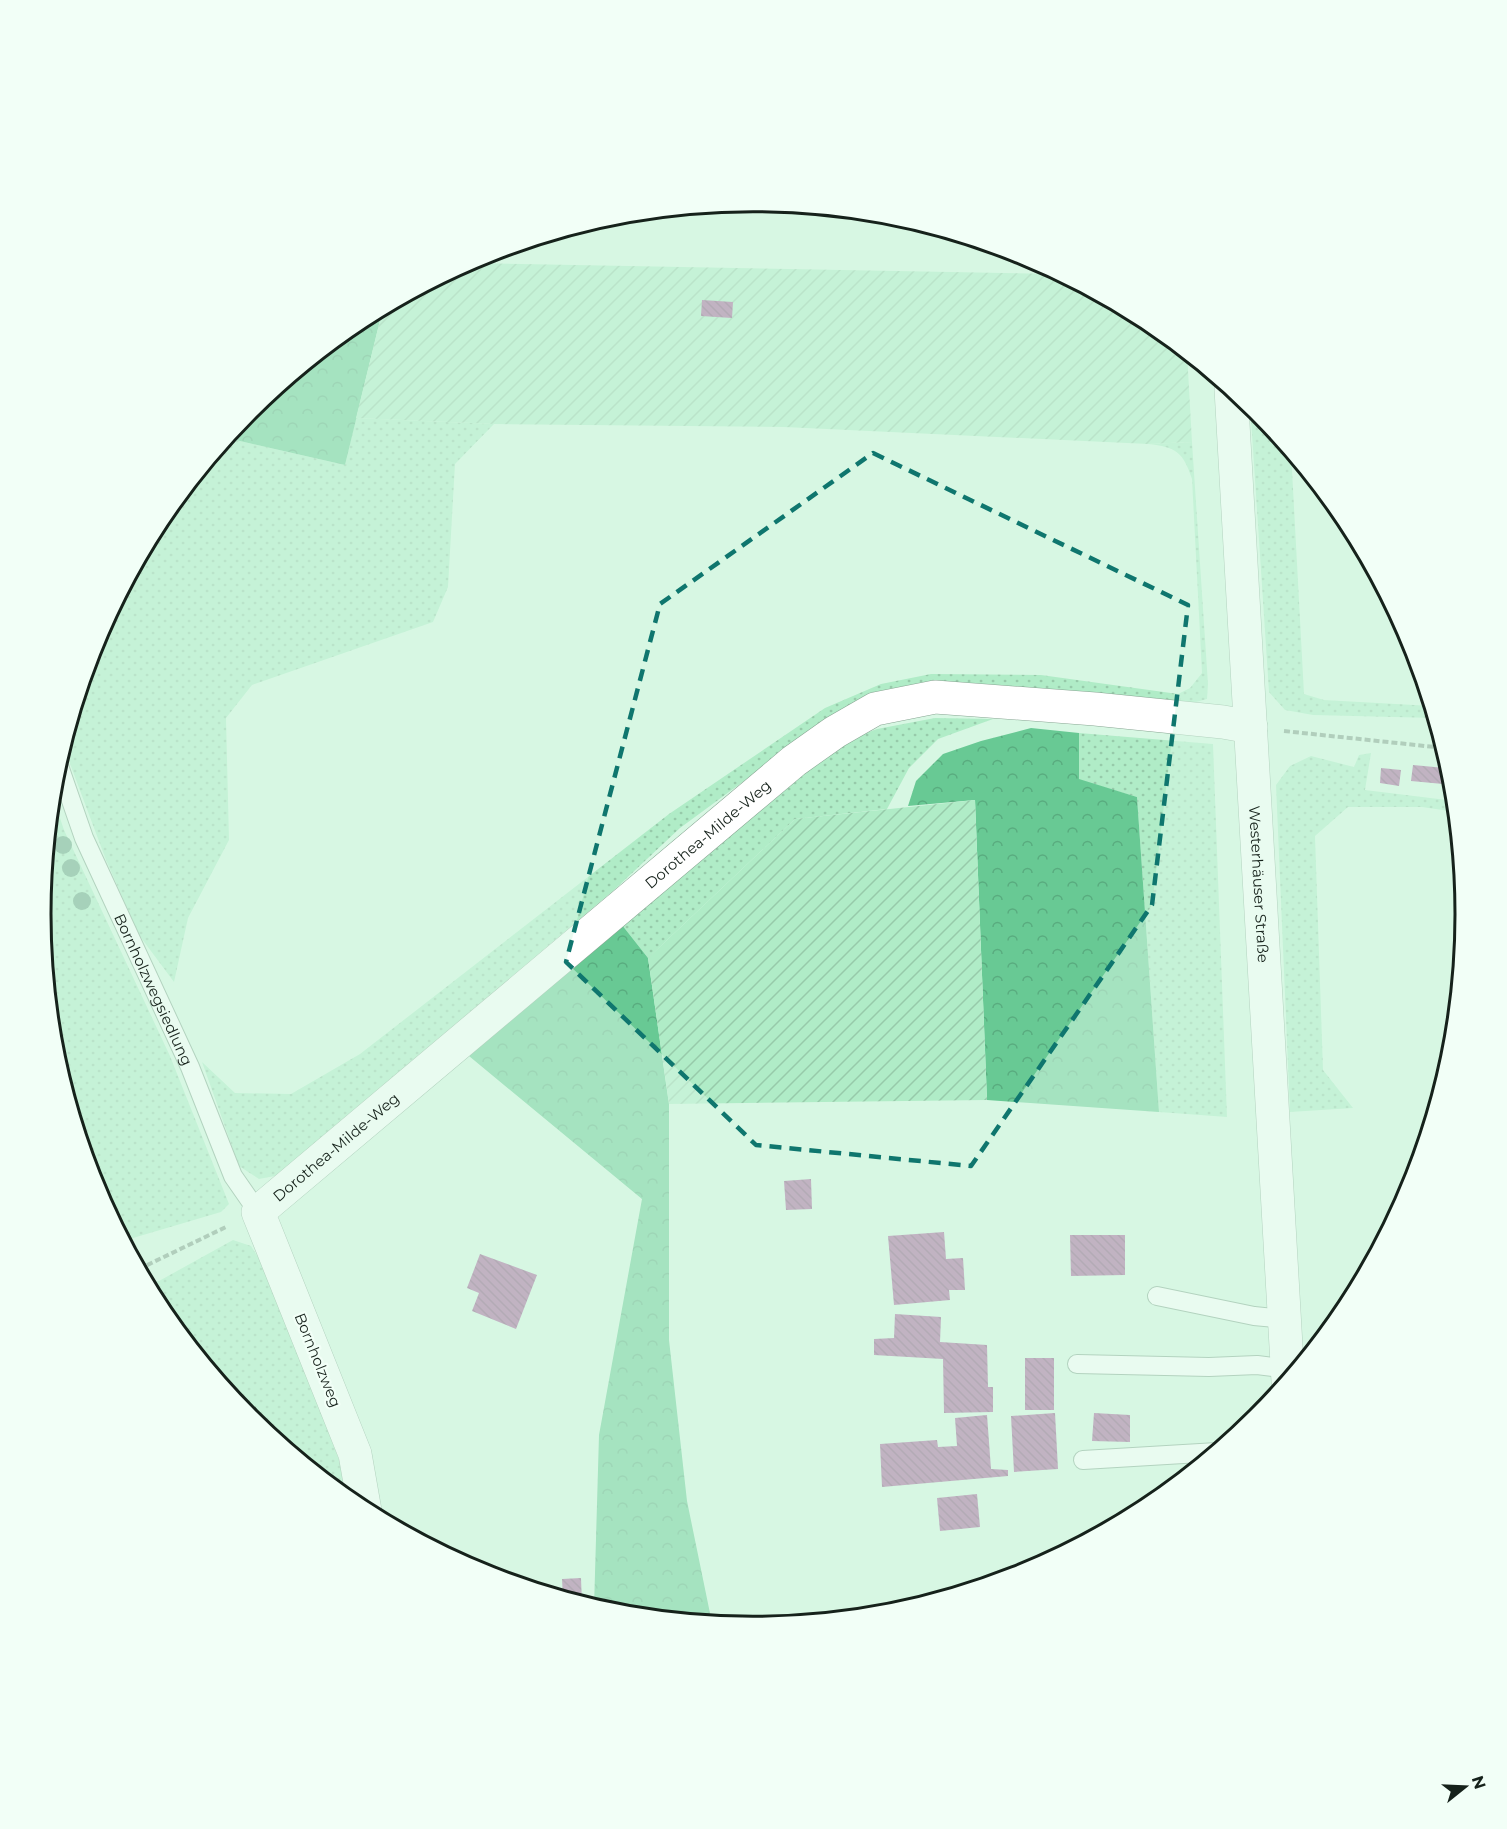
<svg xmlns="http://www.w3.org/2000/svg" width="1507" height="1829" font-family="Montserrat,sans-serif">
<defs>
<pattern id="grass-dots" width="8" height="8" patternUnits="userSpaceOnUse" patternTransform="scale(1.5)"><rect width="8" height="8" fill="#b0ecc7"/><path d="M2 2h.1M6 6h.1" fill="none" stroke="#97caaa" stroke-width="1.8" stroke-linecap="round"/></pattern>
<pattern id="forest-crowns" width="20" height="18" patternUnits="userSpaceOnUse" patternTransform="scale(1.5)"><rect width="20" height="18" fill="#68c994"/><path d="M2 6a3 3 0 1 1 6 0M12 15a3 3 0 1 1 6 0" fill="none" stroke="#59ac7f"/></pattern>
<pattern id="garden-furrows" width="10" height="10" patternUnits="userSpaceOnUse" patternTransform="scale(1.5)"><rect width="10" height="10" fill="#b0ecc7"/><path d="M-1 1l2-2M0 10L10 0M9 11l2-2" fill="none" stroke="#97caaa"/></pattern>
<pattern id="building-back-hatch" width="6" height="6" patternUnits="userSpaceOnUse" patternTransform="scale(1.5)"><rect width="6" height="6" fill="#a75f9a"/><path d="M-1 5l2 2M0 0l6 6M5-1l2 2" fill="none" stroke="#874e7d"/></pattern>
</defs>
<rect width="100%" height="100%" fill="#d7f7e3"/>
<path fill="url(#grass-dots)" d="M1250,404L1258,411L1291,451L1304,694L1324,700L1432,706L1435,718L1313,715L1285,710L1269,692Z
M356,418L494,424L455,464L448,587L433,622L252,685L226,718L229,840L188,918L174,982L139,935L106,860L63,745L95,641L161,518L227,438L345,465Z
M1192,442L1208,684L1207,699L1185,705L1039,690L823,723L680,828L614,890L326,1133L280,1175L259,1179L239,1166L202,1062L235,1093L291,1094L360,1054L669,814L825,708L881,684L931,674L1041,675L1178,694L1190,688L1202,673L1192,479C1183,452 1176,447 1148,444Z
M935,718L993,719L938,739L909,768L887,809L795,819L648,958L622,925L808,769L856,737L877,729Z
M1079,733L1213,744L1227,1117L1159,1112L1137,797L1079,780Z
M1371,753L1365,790L1455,801L1456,812L1422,807H1348L1315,836L1323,1070L1353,1108L1290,1112L1276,785L1290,766L1311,756L1354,767L1359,755Z
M52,794L64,830L170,1056L229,1204L221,1212L133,1238L125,1244L95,1187L54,1053L41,915Z
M233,1240L251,1246L263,1265L302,1359L343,1471L349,1501L249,1418L160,1310L146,1284L159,1281Z"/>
<path fill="url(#forest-crowns)" d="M383,308L345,465L227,438L250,410L358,321Z
M1031,728L1079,733V779L1137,797L1159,1112L987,1100L975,800L908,806L916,781L943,754L981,741Z
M622,925L648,958L669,1104V1340L687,1501L712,1623L614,1614L594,1608L599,1435L642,1199L469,1056Z"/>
<path fill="url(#garden-furrows)" d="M468,263L1060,274L1150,322L1187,352L1192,442L1148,444L784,427L494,424L356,418L383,308Z
M975,800L987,1100L669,1104L648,958L795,819Z"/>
<path fill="url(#building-back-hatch)" d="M756,202L757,211L716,208V205Z
M702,300L733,302L732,318L701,316Z
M1413,765L1445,768L1443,784L1411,781Z
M1381,768L1401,770L1399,786L1380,783Z
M811,1179L812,1209L786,1210L784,1181Z
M944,1232L946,1259L963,1258L965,1290H949L950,1300L894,1305L888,1236Z
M1070,1235H1125V1275L1071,1276Z
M480,1254L537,1275L516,1329L472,1311L479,1293L467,1288Z
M895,1314L941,1317L940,1342L987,1345L988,1387H993V1412L944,1413L943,1359L874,1355V1339L894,1338Z
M1025,1358H1054V1410H1025Z
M1055,1413L1058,1469L1014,1472L1011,1416Z
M1094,1413L1130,1415V1442L1092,1441Z
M987,1415L991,1469L1008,1470V1476L882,1487L880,1444L937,1440L938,1447L957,1446L955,1418Z
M977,1494L980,1527L940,1531L937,1498Z
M581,1578L582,1604L563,1598L562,1579Z"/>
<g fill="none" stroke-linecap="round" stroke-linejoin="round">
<defs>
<g id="service">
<path id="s1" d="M58,763L84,838L190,1067L233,1176L258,1212"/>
<path d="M1157,1296L1254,1316L1285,1319"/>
<path d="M1077,1364L1209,1367L1257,1365L1288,1369"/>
<path d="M1083,1460L1217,1452"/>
</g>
<g id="minor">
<path id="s2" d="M365,1511L355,1454L258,1212L794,761L835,732L875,709L935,697L1095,709L1223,722L1251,727"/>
</g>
<g id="secondary">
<path id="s3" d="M1231,389L1288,1381"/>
</g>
</defs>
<use href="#service" stroke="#88a693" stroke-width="20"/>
<use href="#minor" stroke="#88a693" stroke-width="34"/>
<use href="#secondary" stroke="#88a693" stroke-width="34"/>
<path stroke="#849c8d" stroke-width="4" stroke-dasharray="6 3" stroke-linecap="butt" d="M1284,731L1444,748
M139,1269L228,1226
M1260,1401L1261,1415"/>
<use href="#service" stroke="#fff" stroke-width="18"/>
<use href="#minor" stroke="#fff" stroke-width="33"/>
<use href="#secondary" stroke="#fff" stroke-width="33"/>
</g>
<g fill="#6ca287">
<circle cx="63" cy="845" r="9"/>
<circle cx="71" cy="868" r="9"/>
<circle cx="82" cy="901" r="9"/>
</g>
<path d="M0 0H1507V1829H0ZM873,453L1188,605L1152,905L971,1166L756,1145L566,962L660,604Z" fill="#d7f7e3" fill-opacity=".55" fill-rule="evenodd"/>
<path fill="none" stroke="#0f766e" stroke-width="4.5" stroke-dasharray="12 8" stroke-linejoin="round" d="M873,453L1188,605L1152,905L971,1166L756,1145L566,962L660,604Z"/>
<g text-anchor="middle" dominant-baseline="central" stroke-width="4.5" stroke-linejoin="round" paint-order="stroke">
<g font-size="15" fill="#16221b" stroke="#f2fff7">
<text stroke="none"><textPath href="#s2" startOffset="906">Dorothea-Milde-Weg</textPath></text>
<text stroke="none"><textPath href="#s3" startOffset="496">Westerhäuser Straße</textPath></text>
<text stroke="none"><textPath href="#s1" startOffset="246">Bornholzwegsiedlung</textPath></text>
<text stroke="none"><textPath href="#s2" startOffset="420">Dorothea-Milde-Weg</textPath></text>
<text transform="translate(318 1360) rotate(68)">Bornholzweg</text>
</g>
</g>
<path d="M0 0H1507V1829H0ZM51 914a702 702 0 1 1 1404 0a702 702 0 1 1-1404 0Z" fill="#f2fff7" fill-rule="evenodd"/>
<path fill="none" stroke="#16221b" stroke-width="3" d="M51 914a702 702 0 1 1 1404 0a702 702 0 1 1-1404 0Z"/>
<g transform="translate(1465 1787) rotate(72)" stroke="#f2fff7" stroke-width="4.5" paint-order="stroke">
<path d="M0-4.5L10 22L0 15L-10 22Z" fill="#16221b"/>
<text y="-9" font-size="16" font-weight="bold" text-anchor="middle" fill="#16221b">N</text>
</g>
</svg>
